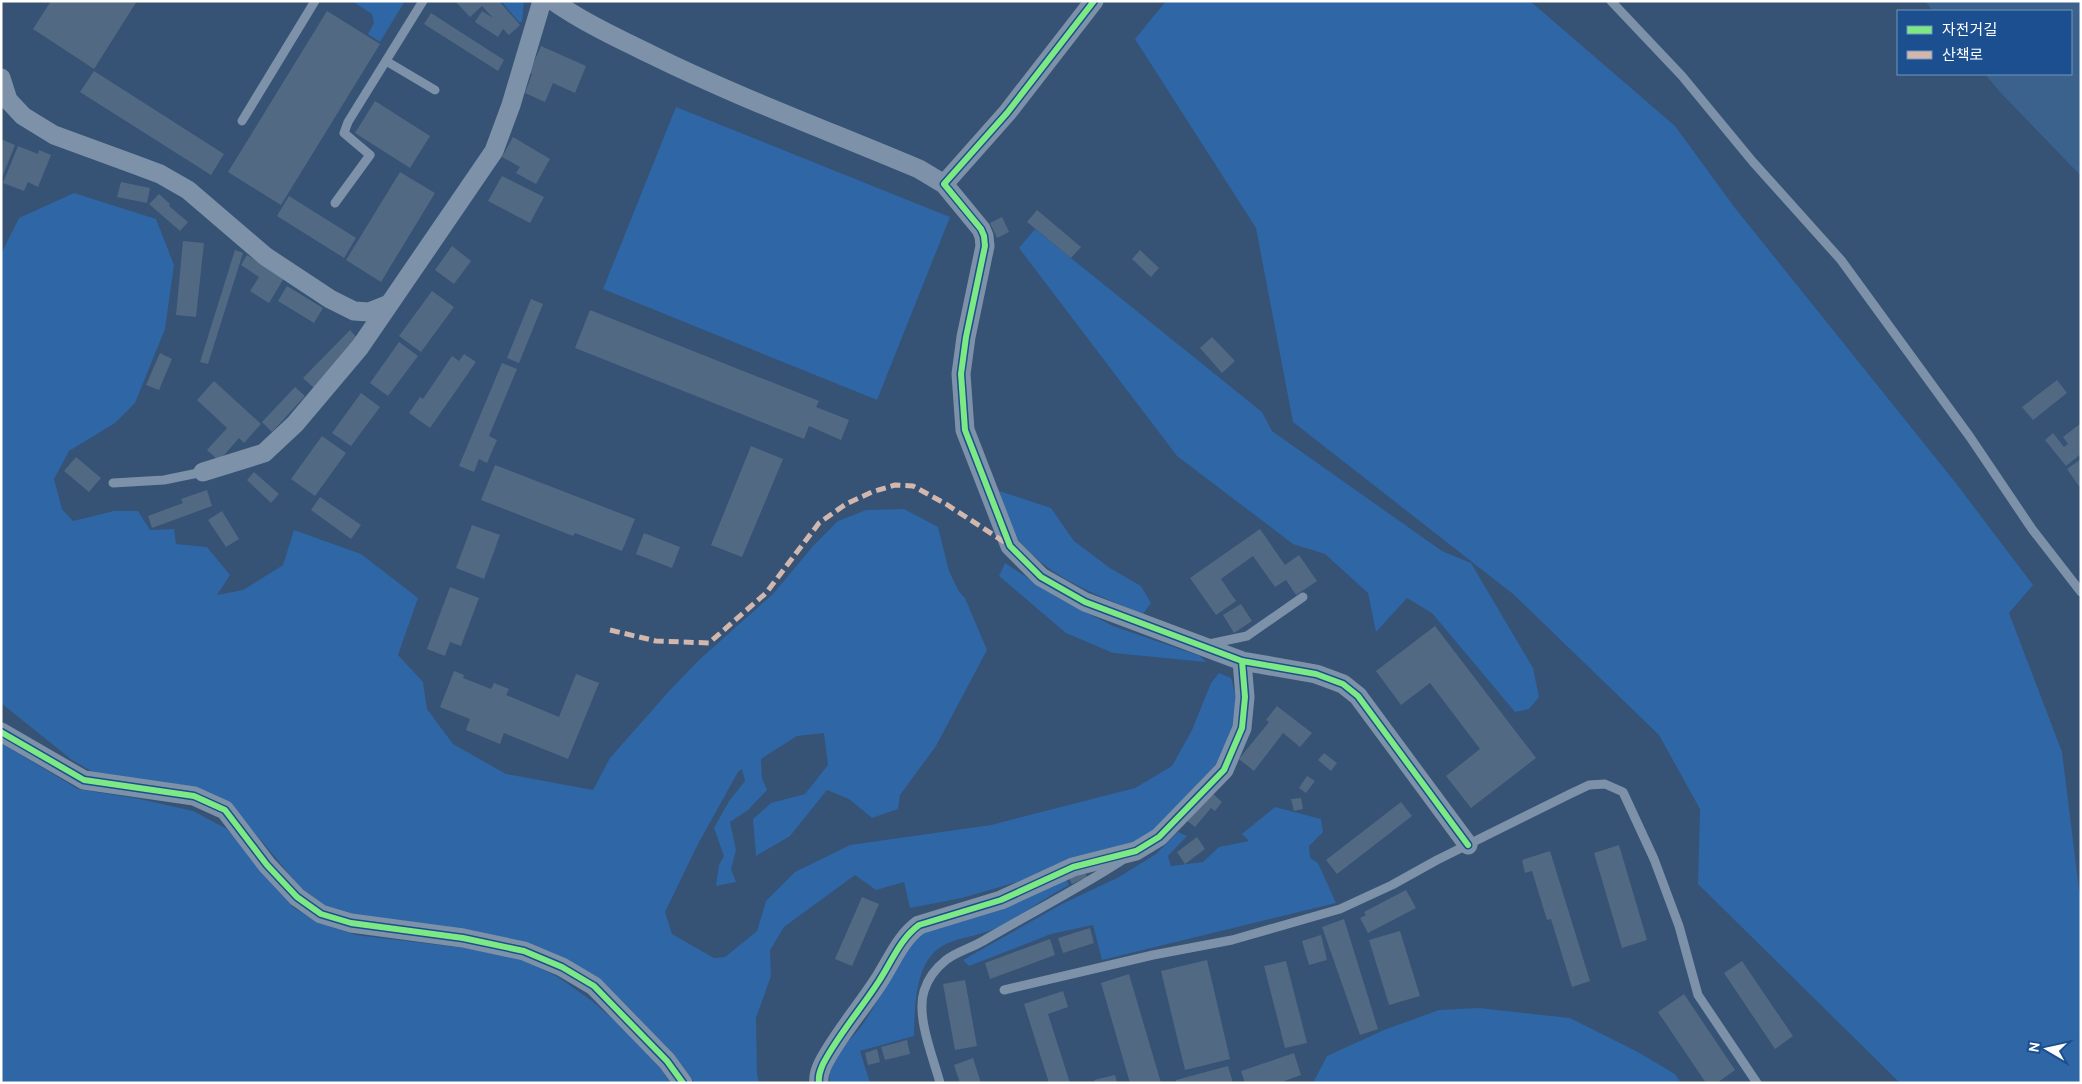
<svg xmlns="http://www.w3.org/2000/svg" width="2082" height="1084" font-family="Cabin,'Noto Sans KR',sans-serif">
<rect width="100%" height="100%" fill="#365274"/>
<path fill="#2f66a5" d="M352,1H405L380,42L368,34L374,23L372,14Z
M501,1H524L522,22H519Z
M1166,1H1530L1675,126L1735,208L1955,482L2033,585L2009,613L2062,752L2081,905V1083H1900L1698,884L1700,809L1659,735L1513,594L1293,422L1256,228L1135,39Z
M676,107L950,217L877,400L603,289Z
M74,193L156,219L174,265L165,329L135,403L115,423L69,451L54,479L62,509L73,521L114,511H138L150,530L174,529L176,544L207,547L230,575L217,595L243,590L283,565L294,530L361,554L418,598L398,655L423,682L427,709L453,744L506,774L593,790L610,758L670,690L700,659L773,594L813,546L838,521L866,510L904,509L938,527L949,571L958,590L965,598L987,650L936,746L900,795L898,809L872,818L849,799L827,790L790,836L756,856L753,819L771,803L805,794L828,765L824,733L797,736L761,759L762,778L767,790L748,810L730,822L736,850L731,869L736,882L716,886L719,865L724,856L714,828L729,801L745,781L742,769L738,772L698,844L665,912L672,934L714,958L725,957L757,931L766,901L795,872L850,845L991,825L1135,788L1172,766L1192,730L1211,683L1219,673L1231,678L1236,697L1237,726L1218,769L1151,837L1017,882L962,898L910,908L904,882L876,890L855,875L784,927L770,950L771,976L756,1018L757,1074L759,1083H695L671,1053L596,977L332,911L300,887L259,838L225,801L93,772L72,760L1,703V254L19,218Z
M1035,229L1262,412L1272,431L1442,551L1471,563L1533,668L1539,697L1529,709L1515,712L1432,613L1407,598L1376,632L1368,593L1325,554L1293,544L1177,456L1019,248Z
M999,491L1051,508L1074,541L1110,568L1141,586L1151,603L1143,614C1099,596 1051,579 1019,541C1009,527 1004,507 999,491Z
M1005,563L1058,598L1113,626L1200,656L1206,662L1113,653L1066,633L999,576Z
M1,743L78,789L140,799L193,811L227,829L294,908L316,921L356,935L473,949L524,960L558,977L592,1001L630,1034L662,1069L671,1083H1Z
M1275,807L1321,819L1323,832L1309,846L1310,858L1318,863L1336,903L1102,960L1093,925L1051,934L969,966L963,960L1062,904L1119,877L1156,854L1178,832L1187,836L1168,856L1171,866L1203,862L1219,847L1249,841L1242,834Z
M1065,876L1069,885C1044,898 1021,916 996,928C981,935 963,937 948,943C914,957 915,1006 914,1036L860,1051L870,1083H830C829,1077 829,1073 830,1067C837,1049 855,1037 865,1021C885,991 898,957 923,930Z
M1479,1008L1570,1018L1636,1051L1675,1074L1681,1083H1313L1327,1056L1384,1030L1439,1010Z"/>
<path fill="#3b618d" d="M1925,1H2081V176L1999,91L1985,74H2071V11H1933Z"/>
<path fill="#526984" d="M51,1H137L94,69L33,29Z
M455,1H499L520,25L509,35L503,29L498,37L475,22L482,11L493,18L482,6L470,17Z
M327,11L380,44L281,205L228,172Z
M431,13L504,60L498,71L424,24Z
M541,46L586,66L575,93L553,83L545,102L525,93L532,74L529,73Z
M94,71L224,154L211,175L80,92Z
M375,101L430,136L410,168L355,133Z
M513,137L550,159L536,184L516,173L520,167L502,157Z
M1,139L15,145L1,180Z
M18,146L38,154L39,150L51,155L38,187L28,182L24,191L3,183Z
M400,172L435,193L381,282L346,260Z
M502,176L544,197L530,223L488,201Z
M121,182L150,188L147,203L117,197Z
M159,194L170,204L169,206L188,222L180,231L149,204Z
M289,196L356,238L344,258L277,216Z
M1037,210L1081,247L1071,258L1027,222Z
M1002,217L1009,232L997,238L990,223Z
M183,241L204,243L196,317L176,315Z
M452,246L471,261L454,284L435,270Z
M235,250L243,253L208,364L200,362Z
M1140,250L1159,268L1151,277L1132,259Z
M247,255L284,278L269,303L250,291L259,277L241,265Z
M287,286L323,308L314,323L278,301Z
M432,291L454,307L421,352L399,336Z
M531,299L543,304L519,363L507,358Z
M590,310L819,401L816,407L849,420L841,440L809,426L804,439L575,348Z
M350,330L359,340L315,389L303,378Z
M1212,337L1235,361L1222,373L1200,348Z
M399,342L418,356L388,396L370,383Z
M160,353L172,359L159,390L146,385Z
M464,354L476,362L430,428L409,413L420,397L423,399L452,356L459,361Z
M502,363L517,369L489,436L497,440L487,463L479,459L474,472L459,466Z
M2057,380L2067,393L2033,420L2022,407Z
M214,381L261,424L244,443L239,438L219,461L207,450L227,428L197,400Z
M295,387L305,396L272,432L262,422Z
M361,393L380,407L351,446L332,433Z
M2081,423V454L2066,466L2045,440L2053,433L2064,447L2068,444L2063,437Z
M322,436L346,453L315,496L291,479Z
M751,446L783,459L742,557L711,545Z
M76,457L101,478L89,492L64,471Z
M2081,459V489L2067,469Z
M495,465L635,519L622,551L575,533L573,536L481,500Z
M254,472L279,494L271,503L247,480Z
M207,490L212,506L152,528L148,516L183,503L181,499Z
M320,497L361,525L351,539L311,510Z
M222,511L239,539L226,547L208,520Z
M472,525L500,535L484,579L456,568Z
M1260,529L1285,565L1299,555L1317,581L1296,595L1286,580L1275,587L1253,556L1221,579L1236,601L1216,615L1190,578Z
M644,533L680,547L672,568L636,554Z
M450,587L479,598L461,646L450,642L445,656L427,649Z
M1241,604L1252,621L1234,633L1223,615Z
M1435,626L1536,758L1471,808L1446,776L1480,749L1430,683L1401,705L1376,671Z
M454,671L464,675L463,678L491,689L494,683L509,689L506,695L559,717L576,674L599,683L568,759L504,733L500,744L466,730L470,719L440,707Z
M1277,706L1312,733L1300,747L1283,733L1254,771L1239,759L1269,722L1266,720Z
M1324,753L1337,763L1331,771L1318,760Z
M1307,776L1315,781L1306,793L1299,788Z
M1209,790L1222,802L1215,811L1211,808L1195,827L1185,819Z
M1301,798L1303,809L1294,811L1291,799Z
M1401,802L1412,816L1337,874L1326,860Z
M1197,837L1205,849L1185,864L1177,852Z
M1619,845L1647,940L1622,948L1594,853Z
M1550,851L1590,981L1572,987L1551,919L1547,920L1532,871L1525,873L1522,860Z
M1083,868L1087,877L1072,884L1067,874Z
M1406,890L1416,908L1368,933L1360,918L1366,915L1364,912Z
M862,897L879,904L852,966L835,959Z
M1344,919L1378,1029L1360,1035L1322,927Z
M1090,928L1094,943L1063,953L1058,938Z
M1400,931L1420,996L1389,1005L1369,940Z
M1321,935L1327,960L1309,965L1302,941Z
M1050,939L1055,955L990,979L985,963Z
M1207,960L1230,1059L1185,1070L1161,971Z
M1286,961L1307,1043L1285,1048L1264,966Z
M1742,961L1793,1036L1775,1049L1724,973Z
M1129,974L1161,1083H1130L1101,983Z
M965,980L977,1046L955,1050L943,984Z
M1063,991L1068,1007L1048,1014L1070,1083H1049L1024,1004Z
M1684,994L1735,1070L1717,1083H1706L1658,1012Z
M907,1040L910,1054L885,1060L881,1047Z
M877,1049L880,1062L868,1065L865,1053Z
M1294,1053L1301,1075L1279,1083H1245L1241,1071Z
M973,1058L981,1083H960L954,1065Z
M1228,1066L1233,1083H1177L1176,1080Z
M1115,1075L1117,1083H1095L1094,1080Z"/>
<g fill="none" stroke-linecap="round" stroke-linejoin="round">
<path stroke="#7d92a8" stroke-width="9" d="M1611,1L1682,76L1753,162L1841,260L1970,437L2032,529L2081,592
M386,61L435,90
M242,121L315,1
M335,203L370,155L344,133L348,122L423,1
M113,483L164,480L203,472
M1209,644L1247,636L1303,597
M1004,990L1153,955L1232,940L1340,909L1392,885L1437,860L1570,794L1589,785L1605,784L1623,792L1654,859L1679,926L1698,995L1757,1083
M940,1083C933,1057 916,1017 924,991C928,978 936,968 946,960C956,952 971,948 983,941C1029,914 1076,890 1121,861"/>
<path stroke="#7d92a8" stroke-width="19" d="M553,1C583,22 617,38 650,54C737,97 829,131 919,169L944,184
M1094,1L1007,113L944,184L981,229L984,236L985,246L966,337L961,374L965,430L1010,546L1041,577L1085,602L1242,661L1316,674L1343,684L1358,696L1468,845
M1,78L8,100L23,116L54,135L136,165L160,174L188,190L265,256L330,299L354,311L369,312L389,304
M203,472L264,453L295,424L360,347L494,151L511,105L542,1
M1,732L84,780L194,796L225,810L267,865L297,897L321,914L351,923L463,938L524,951L562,967L594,986L667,1061L683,1083
M819,1083C818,1076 820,1071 823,1064C838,1035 861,1009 879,981C892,961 900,939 919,925L1001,900L1073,867L1136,851L1159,837L1224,770L1242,728L1245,697L1242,661"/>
<path stroke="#d1b7ad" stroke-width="5" stroke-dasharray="10 5" stroke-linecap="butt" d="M610,630L656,641L709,643L766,593L819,523L846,504L872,492L895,485L913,486L946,504L1009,545"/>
<defs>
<path id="cycleway" d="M1094,1L1007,113L944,184L981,229L984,236L985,246L966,337L961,374L965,430L1010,546L1041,577L1085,602L1242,661L1316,674L1343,684L1358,696L1468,845
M1,732L84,780L194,796L225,810L267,865L297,897L321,914L351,923L463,938L524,951L562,967L594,986L667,1061L683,1083
M819,1083C818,1076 820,1071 823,1064C838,1035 861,1009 879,981C892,961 900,939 919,925L1001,900L1073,867L1136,851L1159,837L1224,770L1242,728L1245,697L1242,661"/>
</defs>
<use href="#cycleway" stroke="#1b4f8f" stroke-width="9"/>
<use href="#cycleway" stroke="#7ce984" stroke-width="6"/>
</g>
<rect width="2082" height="1084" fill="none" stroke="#ffffff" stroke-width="5"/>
<rect x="1897" y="10" width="175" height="65" fill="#1b4f8f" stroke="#7695bc"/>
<rect x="1907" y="26" width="25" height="8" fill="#7ce984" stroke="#7695bc"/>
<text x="1942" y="35" font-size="15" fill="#ffffff">자전거길</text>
<rect x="1907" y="51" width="25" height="8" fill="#d1b7ad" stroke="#7695bc"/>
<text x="1942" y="60" font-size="15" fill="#ffffff">산책로</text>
<g transform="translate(2047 1049) rotate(279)" stroke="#1b4f8f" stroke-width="4" paint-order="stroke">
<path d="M0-4L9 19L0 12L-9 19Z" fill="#ffffff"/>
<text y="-8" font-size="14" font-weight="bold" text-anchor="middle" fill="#ffffff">N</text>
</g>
</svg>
